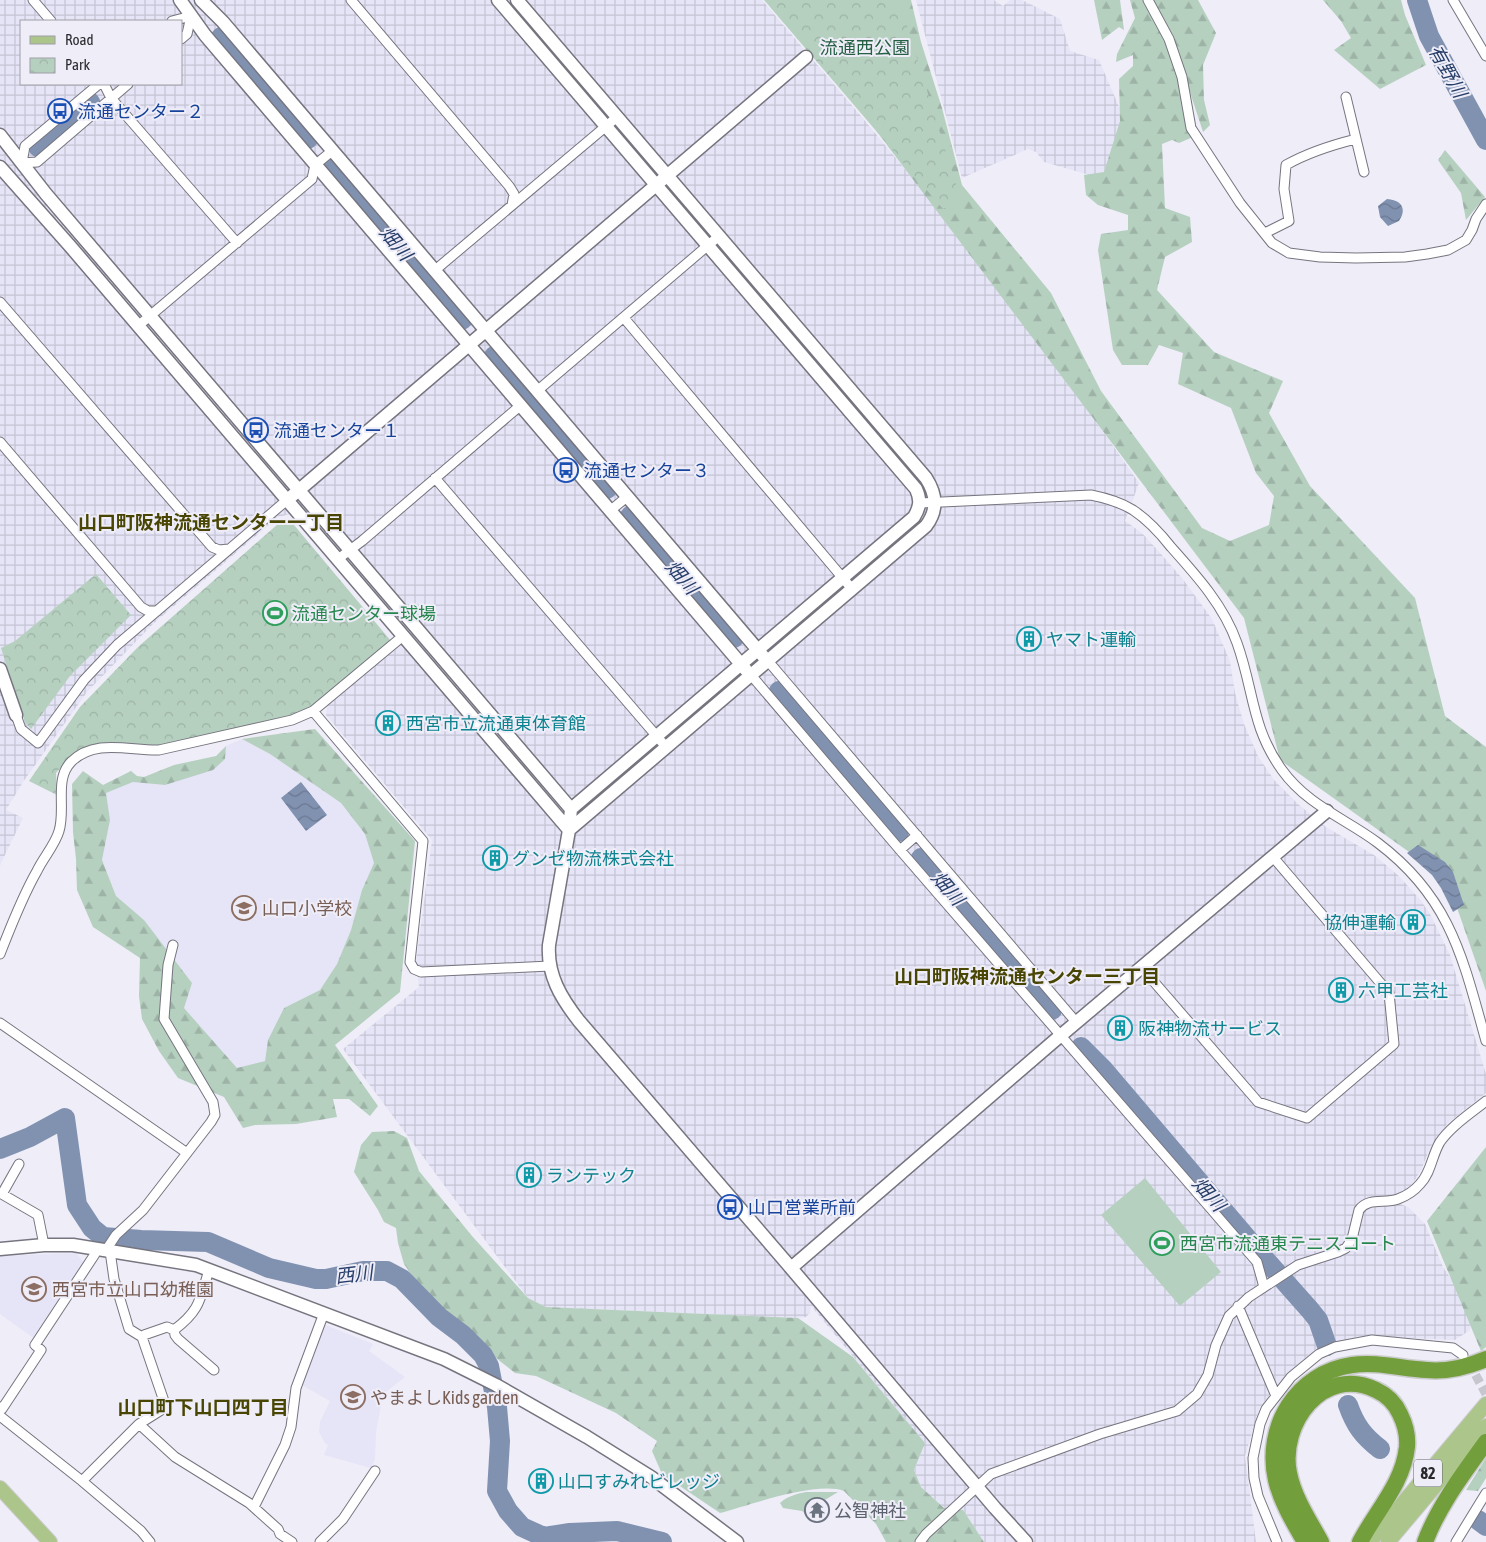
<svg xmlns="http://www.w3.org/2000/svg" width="1486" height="1542" font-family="'Asap Condensed','Noto Sans JP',sans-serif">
<defs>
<pattern id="industrial-grid" width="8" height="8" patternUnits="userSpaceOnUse" patternTransform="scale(1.25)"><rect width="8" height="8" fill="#e6e4f7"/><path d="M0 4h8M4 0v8" fill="none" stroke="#c5c4d4"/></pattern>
<pattern id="forest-firs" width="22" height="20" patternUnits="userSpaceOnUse" patternTransform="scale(1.25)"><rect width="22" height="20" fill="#b6d0c0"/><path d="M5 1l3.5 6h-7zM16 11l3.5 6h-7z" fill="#9cb3a5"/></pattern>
<pattern id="park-crowns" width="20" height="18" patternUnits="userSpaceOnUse" patternTransform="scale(1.25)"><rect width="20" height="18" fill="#b6d0c0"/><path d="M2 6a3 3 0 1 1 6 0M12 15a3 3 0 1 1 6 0" fill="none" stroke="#9cb3a5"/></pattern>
<pattern id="water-waves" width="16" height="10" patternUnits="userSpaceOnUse" patternTransform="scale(1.25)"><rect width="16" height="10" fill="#8192b1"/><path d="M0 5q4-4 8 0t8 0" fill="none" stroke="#6a7790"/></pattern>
</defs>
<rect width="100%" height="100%" fill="#eeedf8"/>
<path fill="#e6e4f7" d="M242,739L270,754L341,803L365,834L374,863L362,890L351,930L337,964L320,990L284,1008L268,1040L265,1061L237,1068L184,1008L144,920L116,896L102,860L110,820L105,793L133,782L165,785L225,759L226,746Z
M76,1253L85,1264L35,1339L0,1314V1256Z
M323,1324L373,1344L369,1351L405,1377L383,1394L376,1432L375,1459L371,1468L324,1455L328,1445L325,1443L319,1432L320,1422L330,1401L300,1384Z"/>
<path fill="url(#industrial-grid)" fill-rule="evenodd" d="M0,0H762L866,122L1002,287L1139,483L1125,521L1142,533L1161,554L1182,578L1212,619L1230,661L1235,693L1244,724L1258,756L1274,780L1298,804L1326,827L1374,855L1399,876L1422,902L1431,916L1450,955L1486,1074V1093L1448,1123L1431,1146L1421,1170L1400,1204L1408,1207L1425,1224L1443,1267L1451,1279L1472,1302L1470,1330L1455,1340L1361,1336L1317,1348L1287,1373L1260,1407L1245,1456L1256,1542H984L963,1511L944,1508L921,1487L914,1470L925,1443L811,1306L810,1313L806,1317L798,1318L546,1307L528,1298L343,1049L419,987L416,963L432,840L326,715L327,705L402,644L290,514L278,517L153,624L87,692L23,782L6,810L23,818L0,865ZM21,21H181V84H21Z
M916,0H994L1003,6L1010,0H1022L1060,19L1070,51L1099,60L1126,123L1107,180L1044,162L1036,152L1028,149L962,178Z"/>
<path fill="#b6d0c0" d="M1145,1178L1221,1272L1180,1306L1101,1215Z
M806,1492H838L815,1506L823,1519L815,1522L802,1511L783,1508L780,1503C788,1496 796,1494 806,1492Z"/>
<path fill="url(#forest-firs)" d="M858,0H911L921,42L942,108L962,185L1051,293L1101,391L1202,528L1230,541L1269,525L1274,496L1256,473L1231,408L1178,384L1183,353L1159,345L1148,365H1122L1113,350L1098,250L1101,234L1128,230V215L1098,205L1086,195L1084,175L1104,172L1120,121L1119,79L1133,66V55L1116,62L1117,54L1135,18L1130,0H1198L1216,33L1203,65L1204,100L1210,125L1203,132L1188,86L1180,82L1193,137L1179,143L1172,140L1162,144L1165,208L1190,217L1192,242L1165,257L1157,290L1214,352L1283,381L1269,413L1310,486L1415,598L1445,716L1486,747V991L1447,879L1280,760L1244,618L822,59Z
M1094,0H1120L1124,30L1119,27L1102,40Z
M1323,0H1401L1405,15L1426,65L1380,89L1334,50L1351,38L1341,21Z
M1445,150L1485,197L1466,220L1461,193L1438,160Z
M315,729L415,841L400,992L335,1045L378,1106L370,1116L349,1099H333L337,1117L296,1124L255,1125L243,1128L224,1097L178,1078L159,1051L142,1019L139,996L140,958L93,927L77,890L76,859L73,832L72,784L83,771L103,785L131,771L137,776L144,777L174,765L216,756L226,746L225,759L213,770L165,785L133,782L106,793L110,820L102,860L116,896L144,920L192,983L184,1008L237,1068L265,1061L268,1040L284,1008L320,990L337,964L351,930L362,890L374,863L365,834L341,803L270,754L242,739Z
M394,1131L407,1138L419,1171L472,1236L528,1298L546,1307L798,1318L853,1357L925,1443L914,1470L921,1487L944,1508L963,1510L984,1542H886L876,1524L844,1491C816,1481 750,1505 720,1513L662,1474L652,1451L657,1441L616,1413L536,1376L515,1373L486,1350L471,1332L422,1290L404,1264L398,1243L396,1228L384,1222L378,1210L354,1172L361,1145L372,1132Z
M1486,1147V1347L1481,1351L1427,1221Z
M1486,1458V1478L1478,1491L1466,1490Z"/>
<path fill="url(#park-crowns)" d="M764,0H899L960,197L943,209Z
M278,524L294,525L391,641L308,710L288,717L155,747L109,742L71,756L56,773L57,795L29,781L80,707L138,647Z
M96,574L131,615L70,676L31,729L25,722L1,648L15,641Z"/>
<path fill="url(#water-waves)" d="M1387,199C1402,200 1407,209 1399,221L1388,226L1380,217L1378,206Z
M301,782L327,815L306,831L281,798Z
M1418,845L1445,862L1453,872L1464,905L1453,912L1441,888L1432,875L1407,853Z"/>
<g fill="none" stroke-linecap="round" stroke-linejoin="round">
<path stroke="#8192b1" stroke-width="20" d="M1417,0L1429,36L1486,140
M221,37L308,139
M38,147L90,102
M331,166L462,320
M494,356L607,489
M630,516L734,638
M779,691L899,832
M921,858L1052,1010
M1081,1047L1103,1069L1263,1257L1310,1310L1318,1320L1327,1346
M0,1149L30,1137L65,1118L77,1205L92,1228L103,1237L141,1240L208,1242L269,1268L316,1279H326L363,1271H387L402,1279L439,1317L463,1335L483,1355L489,1366L497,1407L500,1441L497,1491L508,1511L522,1527L544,1537L570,1533L617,1531L662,1542
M1348,1405C1355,1425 1363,1436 1380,1449
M1478,1520L1486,1526"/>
<path stroke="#c7c6cf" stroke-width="9" stroke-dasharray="9 4.5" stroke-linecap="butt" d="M1469,1363L1486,1394"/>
<defs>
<path id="street" d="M33,0L51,21
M351,0L509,186L514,194L512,205
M1148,0L1169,39L1182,77L1191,128L1240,203L1272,243L1289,253L1320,257L1356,258L1405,257L1427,254L1448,250L1466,240L1472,230L1476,219L1486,204
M1453,0L1486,56
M172,21L191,16L187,34L181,39
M99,84L25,146L22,163L37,162L128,84
M104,84L111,98L237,243
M1346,97L1364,172
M1265,233L1289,221L1284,189L1286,165C1309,152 1332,145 1356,139
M434,271L617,117
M0,302L212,547L219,550L229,549
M624,318L852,589
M138,326L312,179L315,165L332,151
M537,391L719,236
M0,442L141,607L148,611H157
M435,478L666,747
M920,503L1091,495C1106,498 1120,502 1133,510C1148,520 1160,533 1171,547C1197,576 1224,606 1237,643C1254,690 1251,727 1282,770C1307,805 1346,819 1378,843C1451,898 1463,959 1486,1041
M611,510L628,496
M338,559L362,541L521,405
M768,661L1076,1022
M751,675L900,850L1257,1262L1264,1287
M313,711L423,841L410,962L414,969L421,972L550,966
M16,715L21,729L38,743L84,680L117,645L287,500
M900,850L917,835
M0,954C11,926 22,897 37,871C43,858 55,845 59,831C66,809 54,779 71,762C95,738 130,751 159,750L292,720L313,711L403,636
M1142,968L1258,1102L1307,1118L1394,1044L1389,993L1273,857
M0,1023L187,1153
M0,1193L38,1215L44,1245
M2,1194L19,1164
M106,1250L116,1235L143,1210L211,1122L215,1115L213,1102L164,1019L168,965L173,945
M110,1251L114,1279L129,1329L142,1337
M1238,1306L1276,1396
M174,1330L175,1335L178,1339L214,1370
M0,1407L2,1409L41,1350L35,1345L95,1254
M0,1416L82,1481L141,1531L150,1542
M139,1424L166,1407L142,1337L144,1335L167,1327L174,1330C200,1311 200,1299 209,1270
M82,1481L139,1424L175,1457L249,1503L278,1529L280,1534L292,1542
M254,1507L285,1445L291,1427L296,1388L324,1313
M320,1542L343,1519L375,1471
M920,1542L926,1534L991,1474L1100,1434L1177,1411L1197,1394L1208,1375L1216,1345L1229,1316L1249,1297L1298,1265L1338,1252L1346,1248L1352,1239L1359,1210C1368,1197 1385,1204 1398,1199C1406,1196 1415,1190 1420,1184C1431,1173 1432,1155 1440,1142C1451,1126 1471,1113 1486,1101
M1277,1542L1258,1496L1254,1478L1253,1458L1260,1424L1266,1409L1291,1377L1319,1354L1335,1347L1372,1340L1453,1348L1463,1355
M1456,1542L1486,1493"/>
<path id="secondary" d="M180,0L205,35L746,670
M201,0L223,22L763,656
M498,0L916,489C921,500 920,507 914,517L571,809L569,830L549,945C547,975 561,998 579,1021L791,1268L995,1508L1026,1542
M0,135L46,194L571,809
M0,167L70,246L569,830L926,526C938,510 937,495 926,478L517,0
M292,496L806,57
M0,669L16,715
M0,1249L44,1245H73L196,1265L444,1359L496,1385L587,1437L651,1477L737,1542
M791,1268L1053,1042L1327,811"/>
<path id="primary" d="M0,1488L50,1542
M1370,1542L1486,1404
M1388,1542L1486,1426"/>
<path id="highway" d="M1305,1542C1294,1523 1281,1502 1276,1480C1264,1427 1296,1373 1352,1365C1377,1361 1402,1369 1427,1370C1448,1372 1467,1367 1486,1359
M1321,1542C1309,1520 1294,1498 1289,1473C1279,1424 1323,1364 1376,1390C1387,1395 1395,1403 1400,1414C1405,1424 1408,1435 1407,1447C1403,1484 1376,1511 1360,1542
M1425,1542C1439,1505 1463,1474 1486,1442"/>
</defs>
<use href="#street" stroke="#76757f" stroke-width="11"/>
<use href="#secondary" stroke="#76757f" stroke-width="15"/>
<use href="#primary" stroke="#cccccd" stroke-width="16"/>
<use href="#highway" stroke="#cccccd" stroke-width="19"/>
<use href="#street" stroke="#fff" stroke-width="9"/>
<use href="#secondary" stroke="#fff" stroke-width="12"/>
<use href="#primary" stroke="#abc58a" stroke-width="14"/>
<use href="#highway" stroke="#739e3c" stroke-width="16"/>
</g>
<defs>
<symbol id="bus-ring" viewBox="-11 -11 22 22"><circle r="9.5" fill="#eeedf8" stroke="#1a4fb4" stroke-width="1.5"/><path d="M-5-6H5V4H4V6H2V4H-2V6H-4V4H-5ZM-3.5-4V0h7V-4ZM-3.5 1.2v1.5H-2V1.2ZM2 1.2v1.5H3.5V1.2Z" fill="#1a4fb4"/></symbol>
<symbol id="stadium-ring" viewBox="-11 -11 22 22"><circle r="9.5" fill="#eeedf8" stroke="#2e9e5b" stroke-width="1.5"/><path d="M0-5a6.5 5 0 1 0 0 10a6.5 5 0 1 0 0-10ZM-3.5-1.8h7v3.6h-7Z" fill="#2e9e5b"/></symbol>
<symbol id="building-ring" viewBox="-11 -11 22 22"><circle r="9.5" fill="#eeedf8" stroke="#0f9aa8" stroke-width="1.5"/><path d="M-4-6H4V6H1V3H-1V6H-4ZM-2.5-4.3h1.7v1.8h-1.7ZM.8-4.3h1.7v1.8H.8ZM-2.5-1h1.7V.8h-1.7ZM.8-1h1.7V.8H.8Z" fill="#0f9aa8"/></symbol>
<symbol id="school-ring" viewBox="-11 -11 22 22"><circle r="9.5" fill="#eeedf8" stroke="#8d6e63" stroke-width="1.5"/><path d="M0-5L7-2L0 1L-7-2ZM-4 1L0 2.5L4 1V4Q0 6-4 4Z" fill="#8d6e63"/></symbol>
<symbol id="temple-ring" viewBox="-11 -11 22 22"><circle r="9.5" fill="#eeedf8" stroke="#6b7280" stroke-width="1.5"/><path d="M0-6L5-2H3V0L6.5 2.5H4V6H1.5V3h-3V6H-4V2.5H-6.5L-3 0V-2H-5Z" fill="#6b7280"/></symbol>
</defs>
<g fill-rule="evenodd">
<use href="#bus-ring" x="46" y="97" width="28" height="28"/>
<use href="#bus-ring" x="242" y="416" width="28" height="28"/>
<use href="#bus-ring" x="552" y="456" width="28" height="28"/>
<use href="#stadium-ring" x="261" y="599" width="28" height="28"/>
<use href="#building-ring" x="1015" y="625" width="28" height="28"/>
<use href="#building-ring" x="374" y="709" width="28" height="28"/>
<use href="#building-ring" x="481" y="844" width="28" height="28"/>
<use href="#school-ring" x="230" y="894" width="28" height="28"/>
<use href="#building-ring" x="1399" y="908" width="28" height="28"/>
<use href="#building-ring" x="1327" y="976" width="28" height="28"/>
<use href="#building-ring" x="1106" y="1014" width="28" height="28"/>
<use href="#building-ring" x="515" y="1161" width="28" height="28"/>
<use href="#bus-ring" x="716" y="1193" width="28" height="28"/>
<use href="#stadium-ring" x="1148" y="1229" width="28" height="28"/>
<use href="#school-ring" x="20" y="1275" width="28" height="28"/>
<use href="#school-ring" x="339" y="1383" width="28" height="28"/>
<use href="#building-ring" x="527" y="1467" width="28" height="28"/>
<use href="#temple-ring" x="803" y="1496" width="28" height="28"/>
</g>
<g text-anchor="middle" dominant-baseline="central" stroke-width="4" stroke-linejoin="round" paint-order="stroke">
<rect fill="#eeedf8" stroke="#64646a" stroke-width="1" x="1414" y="1459.5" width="28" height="27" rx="4"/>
<g font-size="16" font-weight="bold" fill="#29292d">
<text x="1428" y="1473">82</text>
</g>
<g font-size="18" fill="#256043" stroke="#eeedf8">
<text x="865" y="47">流通西公園</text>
</g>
<g font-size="18" fill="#164399" stroke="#eeedf8" text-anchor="start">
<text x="78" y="111">流通センター２</text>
<text x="274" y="430">流通センター１</text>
<text x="584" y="470">流通センター３</text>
<text x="748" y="1207">山口営業所前</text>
</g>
<g font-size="18" fill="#27864d" stroke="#eeedf8" text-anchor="start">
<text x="292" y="613">流通センター球場</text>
<text x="1180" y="1243">西宮市流通東テニスコート</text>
</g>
<g font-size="18" fill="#0d838f" stroke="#eeedf8" text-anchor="start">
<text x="1046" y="639">ヤマト運輸</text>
<text x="406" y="723">西宮市立流通東体育館</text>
<text x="512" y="858">グンゼ物流株式会社</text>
<text x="1396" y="922" text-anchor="end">協伸運輸</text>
<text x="1358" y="990">六甲工芸社</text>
<text x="1138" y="1028">阪神物流サービス</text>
<text x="546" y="1175">ランテック</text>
<text x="558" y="1481">山口すみれビレッジ</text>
</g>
<g font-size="18" fill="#785e54" stroke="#eeedf8" text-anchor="start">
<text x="262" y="908">山口小学校</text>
<text x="52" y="1289">西宮市立山口幼稚園</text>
<text x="370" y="1397">やまよしKids garden</text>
</g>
<g font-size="18" fill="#5b616d" stroke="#eeedf8" text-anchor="start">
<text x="834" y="1510">公智神社</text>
</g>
<g font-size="19" font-style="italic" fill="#273e69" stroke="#eeedf8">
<text transform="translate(1448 71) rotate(61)">有野川</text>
<text transform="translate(396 243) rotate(50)">畑川</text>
<text transform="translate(682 577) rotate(49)">畑川</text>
<text transform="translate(948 888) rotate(49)">畑川</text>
<text transform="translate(1209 1194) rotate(49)">畑川</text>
<text transform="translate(354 1274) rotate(-7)">西川</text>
</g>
<g font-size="19" font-weight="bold" fill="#494604" stroke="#eeedf8">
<text x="211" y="522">山口町阪神流通センター一丁目</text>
<text x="1027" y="976">山口町阪神流通センター三丁目</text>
<text x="203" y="1407">山口町下山口四丁目</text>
</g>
</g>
<rect x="20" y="20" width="162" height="65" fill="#eeedf8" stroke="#9f9fa7"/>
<rect x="30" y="36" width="25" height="8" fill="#abc58a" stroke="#9f9fa7"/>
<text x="65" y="45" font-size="15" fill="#29292d">Road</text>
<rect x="30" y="58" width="25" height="15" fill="url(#park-crowns)" stroke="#9f9fa7"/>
<text x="65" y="70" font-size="15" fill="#29292d">Park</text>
</svg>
